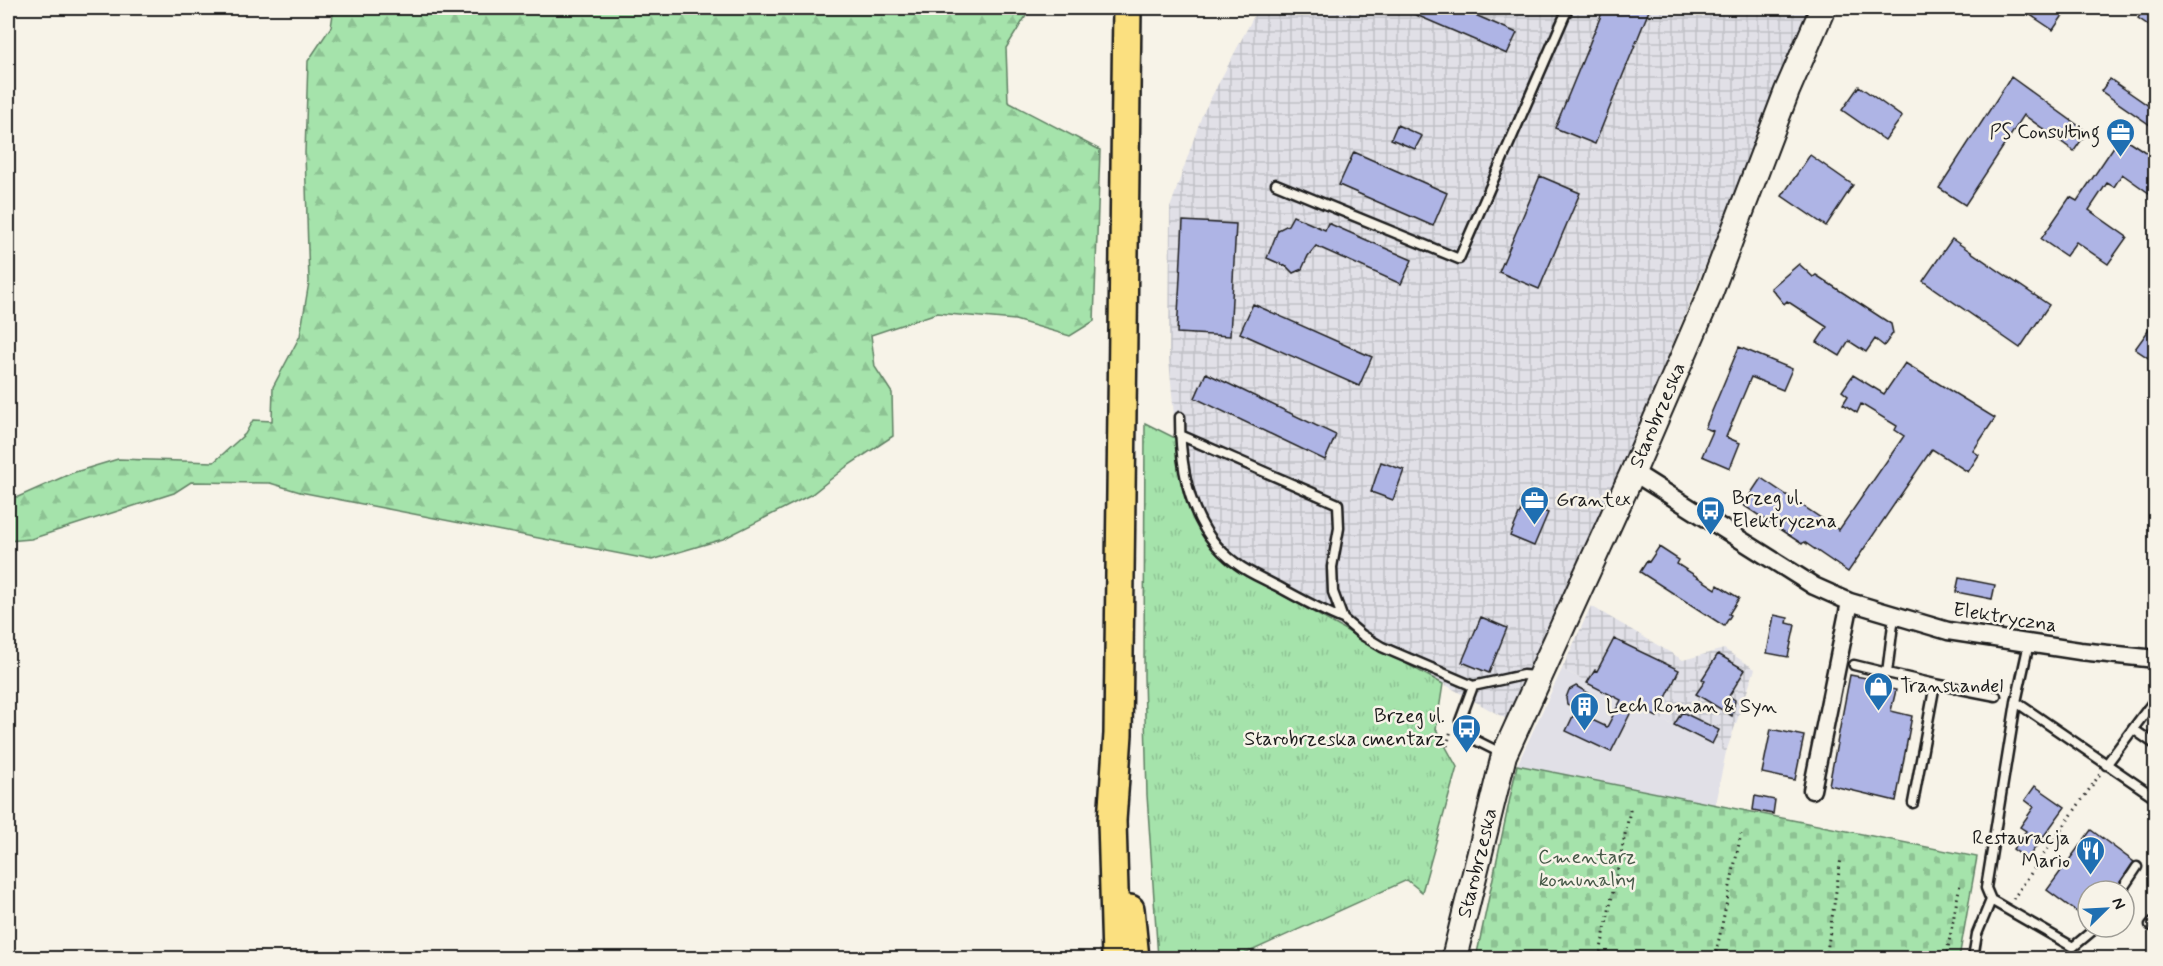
<svg xmlns="http://www.w3.org/2000/svg" width="2163" height="966" font-family="Mynerve,sans-serif">
<defs>
<pattern id="industrial-grid" width="8" height="8" patternUnits="userSpaceOnUse" patternTransform="scale(1.5)"><rect width="8" height="8" fill="#e1e0e7"/><path d="M0 4h8M4 0v8" fill="none" stroke="#c0c0c6"/></pattern>
<pattern id="grass-tufts" width="24" height="20" patternUnits="userSpaceOnUse" patternTransform="scale(1.5)"><rect width="24" height="20" fill="#a5e3ab"/><path d="M3 7l-1-3M5 7V3M7 7l1-3M15 17l-1-3M17 17v-4M19 17l1-3" fill="none" stroke="#8dc293"/></pattern>
<pattern id="forest-firs" width="22" height="20" patternUnits="userSpaceOnUse" patternTransform="scale(1.5)"><rect width="22" height="20" fill="#a5e3ab"/><path d="M5 1l3.5 6h-7zM16 11l3.5 6h-7z" fill="#8dc293"/></pattern>
<pattern id="cemetery-stones" width="16" height="16" patternUnits="userSpaceOnUse" patternTransform="scale(1.5)"><rect width="16" height="16" fill="#a5e3ab"/><path d="M2 7V4a2 2 0 0 1 4 0v3zM10 15v-3a2 2 0 0 1 4 0v3z" fill="#8dc293"/></pattern>
</defs>
<rect width="100%" height="100%" fill="#f7f3e8"/>
<filter id="ink" filterUnits="userSpaceOnUse"><feTurbulence type="fractalNoise" baseFrequency=".0167" numOctaves="2"/><feDisplacementMap in="SourceGraphic" scale="12" xChannelSelector="R" yChannelSelector="G"/><feConvolveMatrix kernelMatrix="1 2 1 2 8 2 1 2 1" color-interpolation-filters="sRGB"/></filter>
<g filter="url(#ink)">
<path fill="#e1e0e7" d="M1562,669L1726,752L1715,804L1517,765Z"/>
<path fill="url(#industrial-grid)" d="M1258,8H1812L1627,454L1508,720L1319,614L1231,568L1209,543L1194,521L1180,484L1169,359L1170,208L1202,115Z
M1591,606L1683,660L1724,649L1755,669L1726,752L1562,669Z"/>
<path fill="url(#grass-tufts)" stroke="#608064" stroke-width="1.5" d="M1145,423L1175,438C1180,496 1189,521 1228,565L1443,684L1436,729L1457,767L1422,892L1407,880L1240,956L1239,958H1158L1147,795L1144,676Z"/>
<path fill="url(#forest-firs)" stroke="#608064" stroke-width="1.5" d="M334,8H1031L1006,48L1008,102L1100,150L1094,321L1070,336L1015,320L937,313L871,335L875,367L892,393L893,436L846,467L812,494L723,539L652,560L300,492L270,483L191,482L174,493L31,539L8,541V496L18,497L72,473L118,459L214,462L245,434L253,420L272,421L273,387L300,336L309,282L305,153L308,61L331,27Z"/>
<path fill="url(#cemetery-stones)" stroke="#608064" stroke-width="1.5" d="M1517,765L1977,857L1959,958H1476Z"/>
<path fill="#aeb4e5" stroke="#1c1c1c" stroke-width="1.5" d="M1400,8H1459L1517,33L1507,54Z
M1604,8H1650L1595,144L1555,128Z
M2020,8H2068L2053,30Z
M2145,8H2156V30L2138,18Z
M2011,77L2087,132L2074,151L2024,115L1965,205L1939,188Z
M2110,79L2156,111V129L2101,91Z
M1859,86L1902,117L1885,140L1842,110Z
M1397,125L1422,136L1415,149L1391,139Z
M2121,136L2156,159V198L2122,174L2114,187L2107,183L2089,210L2127,237L2108,264L2076,242L2066,256L2041,239L2070,197L2077,201Z
M1354,152L1447,193L1433,226L1339,185Z
M1810,155L1853,185L1826,226L1782,196Z
M1540,176L1580,193L1539,289L1499,272Z
M1293,216L1325,230L1328,223L1412,260L1401,284L1316,246L1308,256L1302,269L1293,273L1287,267L1267,258L1278,230L1288,225Z
M1183,221L1236,224L1230,336L1177,333Z
M1952,239L2049,305L2020,348L1923,281Z
M1799,264L1813,277L1816,275L1891,324L1893,333L1884,346L1875,339L1866,352L1849,341L1840,356L1817,342L1827,327L1787,301L1784,304L1771,288Z
M1253,304L1372,357L1359,386L1240,333Z
M2156,320V363L2135,349Z
M1739,347L1792,369L1783,390L1751,377L1726,437L1740,443L1730,468L1702,456L1713,431L1705,428Z
M1905,363L1995,418L1973,451L1979,455L1968,472L1932,449L1848,572L1804,542L1802,544L1743,505L1761,478L1839,530L1904,436L1895,430L1897,426L1861,404L1857,413L1843,404L1848,396L1842,391L1853,375L1884,394Z
M1206,373L1336,435L1325,460L1195,398Z
M1381,462L1404,470L1393,500L1371,492Z
M1524,503L1548,513L1534,546L1510,536Z
M1659,547L1679,560L1677,564L1716,589L1718,585L1739,598L1729,614L1731,615L1724,626L1640,572L1647,561L1649,562Z
M1959,578L1995,585L1992,599L1956,592Z
M1774,615L1788,618L1787,623L1795,625L1788,657L1767,653Z
M1481,617L1507,628L1489,673L1462,662Z
M1614,639L1679,670L1657,717L1634,706L1611,752L1566,731L1575,712L1607,727L1621,700L1587,683L1595,670L1597,671Z
M1718,654L1745,670L1729,696L1735,700L1732,716L1696,694L1705,681L1702,679Z
M1850,675L1872,679L1870,685L1896,690L1891,711L1912,716L1896,801L1829,785Z
M1576,686L1588,693L1580,711L1567,704L1566,698L1569,690Z
M1682,712L1719,730L1712,744L1674,725Z
M1771,729L1804,736L1795,780L1762,773Z
M2035,786L2065,807L2027,859L2013,849L2026,831L2020,827L2034,807L2025,800Z
M1755,796L1775,800L1773,814L1753,810Z
M2091,830L2134,862L2114,891H2088V920L2047,890Z"/>
<g fill="none" stroke-linecap="round" stroke-linejoin="round">
<defs>
<path id="lane" d="M1276,184L1459,259L1568,8
M1180,417C1180,470 1190,531 1237,564C1249,573 1264,579 1277,586C1299,598 1320,610 1343,619
M1180,435L1338,504L1339,528L1332,567L1333,592L1343,619L1362,635L1382,647L1473,686
M1894,616L1887,673L1935,684L1913,803
M2029,643L2016,702L1986,888L1991,900L2073,947L2097,927
M1854,665L1887,673
M1935,684L1996,696
M2016,702L2156,798
M2133,729L2156,745
M1503,754L1471,738L1460,721L1473,686L1523,675L1536,676
M2106,765L2156,698
M2121,891L2137,867
M2156,919L2150,925L2156,928
M1973,958L1977,934L1991,900"/>
<path id="street" d="M1633,472L1814,586L1850,602L1948,631L2080,651L2156,659
M1812,790L1850,602"/>
<g id="secondary">
<path id="s1" d="M1454,958L1504,755L1633,472L1709,296L1787,91L1823,8"/>
</g>
<path id="primary" d="M1130,909L1135,958
M1116,958L1112,821L1118,734L1127,8"/>
</defs>
<use href="#lane" stroke="#1c1c1c" stroke-width="13"/>
<use href="#street" stroke="#1c1c1c" stroke-width="21"/>
<use href="#secondary" stroke="#1c1c1c" stroke-width="28"/>
<use href="#primary" stroke="#1c1c1c" stroke-width="32"/>
<path stroke="#1c1c1c" stroke-width="3" stroke-dasharray="1.5 4.5" stroke-linecap="butt" d="M1447,746L1451,730
M2013,899L2100,774
M1599,958L1631,806
M1715,958L1741,834
M1826,958L1841,858
M1946,958L1960,884"/>
<use href="#lane" stroke="#f7f3e8" stroke-width="8"/>
<use href="#street" stroke="#f7f3e8" stroke-width="16"/>
<use href="#secondary" stroke="#f7f3e8" stroke-width="24"/>
<use href="#primary" stroke="#fbe080" stroke-width="27"/>
</g>
</g>
<defs>
<symbol id="office-pin" viewBox="-11 -11 22 30"><path d="M0 17L-7.5 6A9.5 9.5 0 1 1 7.5 6Z" fill="#1f6fb2" stroke="#f7f3e8"/><path d="M-6-3h4V-5.5h4V-3h4V5H-6ZM-1-4.5V-3h2v-1.5ZM-6 0V1H6V0Z" fill="#fff"/></symbol>
<symbol id="bus-pin" viewBox="-11 -11 22 30"><path d="M0 17L-7.5 6A9.5 9.5 0 1 1 7.5 6Z" fill="#1f6fb2" stroke="#f7f3e8"/><path d="M-5-6H5V4H4V6H2V4H-2V6H-4V4H-5ZM-3.5-4V0h7V-4ZM-3.5 1.2v1.5H-2V1.2ZM2 1.2v1.5H3.5V1.2Z" fill="#fff"/></symbol>
<symbol id="shop-pin" viewBox="-11 -11 22 30"><path d="M0 17L-7.5 6A9.5 9.5 0 1 1 7.5 6Z" fill="#1f6fb2" stroke="#f7f3e8"/><path d="M-5-2.5h2.3a2.7 3.5 0 0 1 5.4 0H5L5.5 6h-11ZM-1.5-2.5h3a1.5 2.3 0 0 0-3 0Z" fill="#fff"/></symbol>
<symbol id="building-pin" viewBox="-11 -11 22 30"><path d="M0 17L-7.5 6A9.5 9.5 0 1 1 7.5 6Z" fill="#1f6fb2" stroke="#f7f3e8"/><path d="M-4-6H4V6H1V3H-1V6H-4ZM-2.5-4.3h1.7v1.8h-1.7ZM.8-4.3h1.7v1.8H.8ZM-2.5-1h1.7V.8h-1.7ZM.8-1h1.7V.8H.8Z" fill="#fff"/></symbol>
<symbol id="restaurant-pin" viewBox="-11 -11 22 30"><path d="M0 17L-7.5 6A9.5 9.5 0 1 1 7.5 6Z" fill="#1f6fb2" stroke="#f7f3e8"/><path d="M-5-6h1v4h1v-4h1v4h1v-4h1v5L-1.5 .5V6h-2V.5L-5-1ZM5-6V6H3V1.5H1.5Q1.5-4 5-6Z" fill="#fff"/></symbol>
</defs>
<g fill-rule="evenodd">
<use href="#office-pin" x="2104" y="116" width="33" height="45"/>
<use href="#office-pin" x="1518" y="484" width="33" height="45"/>
<use href="#bus-pin" x="1694" y="494" width="33" height="45"/>
<use href="#shop-pin" x="1862" y="670" width="33" height="45"/>
<use href="#building-pin" x="1568" y="690" width="33" height="45"/>
<use href="#bus-pin" x="1450" y="712" width="33" height="45"/>
<use href="#restaurant-pin" x="2074" y="834" width="33" height="45"/>
</g>
<g text-anchor="middle" dominant-baseline="central" stroke-width="5" stroke-linejoin="round" paint-order="stroke">
<g font-size="20" fill="#1c1c1c" stroke="#f7f3e8" text-anchor="start">
<text x="2100" y="132" text-anchor="end">PS Consulting</text>
<text x="1732" y="498">Brzeg ul.<tspan x="1732" dy="23">Elektryczna</tspan></text>
<text x="1556" y="500">Grantex</text>
<text x="1900" y="686">Transhandel</text>
<text x="1606" y="706">Lech Roman &amp; Syn</text>
<text x="1445" y="716" text-anchor="end">Brzeg ul.<tspan x="1445" dy="23">Starobrzeska cmentarz</tspan></text>
<text x="2070" y="838" text-anchor="end">Restauracja<tspan x="2070" dy="23">Mario</tspan></text>
</g>
<g font-size="20" fill="#1c1c1c" stroke="#f7f3e8">
<text stroke="none"><textPath href="#s1" startOffset="582">Starobrzeska</textPath></text>
<text transform="translate(2005 618) rotate(9)">Elektryczna</text>
<text stroke="none"><textPath href="#s1" startOffset="98">Starobrzeska</textPath></text>
</g>
<g font-size="20" fill="#455847" stroke="#f7f3e8">
<text x="1587" y="857">Cmentarz<tspan x="1587" dy="23">komunalny</tspan></text>
</g>
</g>
<rect width="2163" height="966" fill="none" stroke="#f7f3e8" stroke-width="30"/>
<rect x="15" y="15" width="2133" height="936" fill="none" stroke="#1c1c1c" stroke-width="2" filter="url(#ink)"/>
<g transform="translate(2106 909) rotate(66)"><circle r="28" fill="#f7f3e8" stroke="#9f9d96" stroke-width="1.5"/>
<path d="M0-4.5L10 22L0 15L-10 22Z" fill="#1f6fb2"/>
<text y="-9" font-size="16" font-weight="bold" text-anchor="middle" fill="#1c1c1c">N</text>
</g>
</svg>
